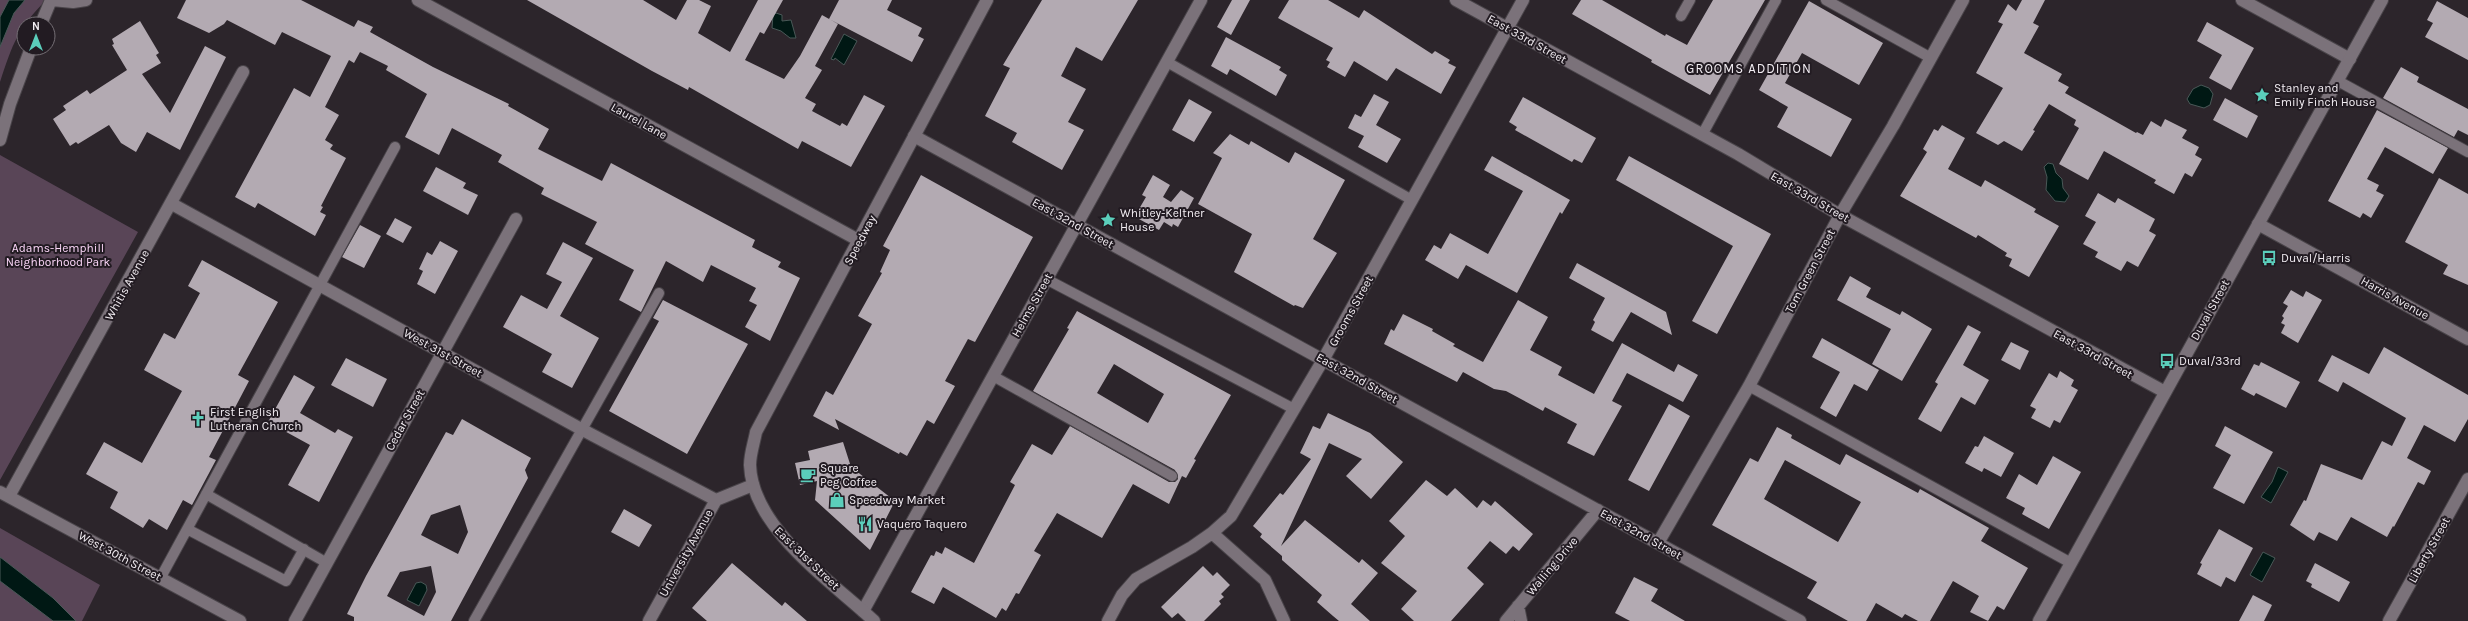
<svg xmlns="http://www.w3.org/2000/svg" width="2468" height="621" font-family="Karla,sans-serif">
<rect width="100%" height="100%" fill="#2c252b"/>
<path fill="#594557" d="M0,0H46C17,30 13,43 0,82Z
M0,155L138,232L0,480Z
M0,528L100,585L82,621H0Z"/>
<path fill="#001814" stroke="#495857" d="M9,0H25L14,13L0,47V17Z
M776,13L782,15V21L791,20L796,38H790L781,31L772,28L773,15Z
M844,34L857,41L844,65L835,58L834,60L831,59Z
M2201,85L2209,88L2213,94L2210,105L2204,108L2190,104L2187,99L2193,89Z
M2048,163L2053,164L2056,173L2062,179L2063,188L2069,196L2065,202L2055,201L2046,190L2047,177L2044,167Z
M2278,467L2288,472L2271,503L2261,497L2272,482Z
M2263,552L2275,558L2262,582L2250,575Z
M0,557L53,598L76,621H53L0,581Z
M421,582L426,585L427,590L419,606L407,600L416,583Z"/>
<path fill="#b3aab2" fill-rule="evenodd" d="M186,0H301L354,27L358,20L373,27L370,32L433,67L509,104L508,106L549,129L538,149L602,181L611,163L755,240L752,247L781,262L778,267L800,278L770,341L745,327L757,305L749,301L756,288L711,265L703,282L666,261L641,312L619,300L634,270L585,244L597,222L541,194L544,188L498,162L502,155L452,128L439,155L405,137L427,94L386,70L388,66L360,52L354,63L349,60L325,107L339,115L325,140L333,145L330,149L346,158L321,206L323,207L320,212L326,215L315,236L258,203L255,208L235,197L294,88L310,97L331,56L282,32L275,45L227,20L224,24L209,33L177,18Z
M527,0H643L676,20L687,0H699L711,6L698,33L730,52L758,0H783L764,34L760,32L745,60L784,79L800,56L822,15L838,24L815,66L822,70L805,98L816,104L812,111L840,126L842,123L847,126L864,95L885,106L851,167L802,141L798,149L689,87L688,90L652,71Z
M839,0H892L887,10L922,28L918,36L924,39L912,62L829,19Z
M1042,0H1138L1102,61L1076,47L1061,76L1086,89L1068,122L1084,130L1062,170L1012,142L1017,133L985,116L1010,68L1003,65Z
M1232,0H1250L1231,35L1217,27Z
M1289,0H1328L1359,18L1364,10L1432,54L1435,51L1450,60L1448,63L1456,67L1441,94L1396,68L1387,81L1354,61L1345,77L1327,67L1330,62L1326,60L1333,48L1278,18Z
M1581,0H1602L1665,36L1666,34L1687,45L1713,0H1765L1710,95L1651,62L1652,60L1572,14Z
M2022,0H2045L2033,23L2039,26L2024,53L2062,74L2058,81L2069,87L2065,93L2136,133L2137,132L2143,135L2151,121L2161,127L2165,119L2187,130L2182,138L2199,147L2195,155L2202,159L2192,177L2185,173L2174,194L2154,183L2156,180L2104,151L2088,180L2059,164L2079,128L2074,125L2076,120L2049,104L2033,130L2035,131L2022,151L2004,141L1998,145L1976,133L2003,88L1976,73L2003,24L1998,22L2008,4L2016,11Z
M1809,1L1883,43L1859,85L1802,53L1785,83L1852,119L1831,157L1777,127L1788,107L1759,90Z
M2437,1L2468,18V60L2425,37L2433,23L2427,20Z
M140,21L159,53L156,55L161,63L142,74L170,113L205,46L226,57L180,150L147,132L136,152L121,143L109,125L78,144L76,142L70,146L53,119L66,110L63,106L87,90L90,94L127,70L112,45L114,44L112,39Z
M2207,22L2254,48L2231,90L2209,78L2222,55L2197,41Z
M1226,37L1281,67L1279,70L1287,75L1276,96L1230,69L1227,75L1211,66Z
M2401,67L2419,77L2417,82L2468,109V135L2458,130L2454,137L2383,98Z
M1374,94L1389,102L1376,125L1401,139L1387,163L1358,147L1364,136L1348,128L1355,114L1361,117Z
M1523,97L1596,138L1582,163L1574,159L1572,162L1515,130L1517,127L1509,122Z
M2225,98L2258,116L2247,138L2213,120Z
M1189,99L1212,112L1194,142L1172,130Z
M2377,110L2448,148L2433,174L2385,147L2367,179L2379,185L2376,191L2384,195L2371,218L2363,213L2360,218L2328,201Z
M1942,125L1965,138L1948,169L1981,187L1985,180L2036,209L2034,212L2059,226L2029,277L2009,266L2012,259L2005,256L2007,253L1978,235L1976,238L1900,196L1927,152L1923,149L1934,129L1938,131Z
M1230,134L1249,145L1251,141L1289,163L1295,152L1345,180L1313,239L1337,253L1303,308L1295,305L1294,306L1234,272L1252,234L1198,204L1222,158L1213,153Z
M1492,156L1570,200L1562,214L1560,212L1517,293L1466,265L1458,279L1425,260L1434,245L1441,249L1450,233L1488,254L1523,191L1484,170Z
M1629,156L1771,234L1717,334L1692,321L1733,246L1616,180Z
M436,167L466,183L463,188L478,195L468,215L423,191Z
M921,175L1033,237L975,342L968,339L945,381L955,386L934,424L927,420L907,456L900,452L899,454L835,419L839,430L813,416L826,391L833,395L872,324L858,316L882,273L880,272L890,250L883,246Z
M1153,175L1170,185L1163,197L1171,202L1181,190L1194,198L1178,227L1173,224L1172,227L1164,222L1159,230L1139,219L1143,212L1139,209L1146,197L1142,195Z
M2439,178L2468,194V285L2443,274L2448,265L2405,242Z
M2098,193L2115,203L2118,198L2155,219L2149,231L2156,235L2138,267L2127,261L2121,271L2095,257L2098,252L2083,244L2096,222L2085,216Z
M395,218L412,227L403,243L386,234Z
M360,225L381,236L364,268L342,257Z
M440,241L458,251L435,294L417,284L423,271L419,269L427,252L432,255Z
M563,242L593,258L560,316L599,338L572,388L542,372L552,354L503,327L521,295L547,309L562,282L546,274Z
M202,260L278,302L238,375L249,381L209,457L216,460L192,505L183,500L167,530L149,519L143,528L110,508L118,492L86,474L104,442L142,463L182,391L144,370L164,333L175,339L200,293L188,286Z
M1577,263L1666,312L1672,335L1631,312L1613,342L1591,330L1595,322L1593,320L1605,298L1569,278Z
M1850,276L1871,288L1866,297L1900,315L1902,311L1932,329L1902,381L1872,364L1891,329L1837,300Z
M2291,290L2303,297L2306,291L2322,300L2298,343L2281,333L2285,325L2281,323L2284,318L2282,316L2288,306L2283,303Z
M663,300L748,344L687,454L609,411L659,321L653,318Z
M1518,300L1548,317L1530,350L1562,367L1558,375L1594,394L1622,343L1674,372L1678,364L1698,375L1683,402L1627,373L1612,401L1622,406L1594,456L1567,443L1577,424L1545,407L1543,411L1506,391L1494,389L1463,372L1457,382L1384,344L1391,329L1394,331L1403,314L1433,329L1432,331L1455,344L1453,346L1483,362Z
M1077,311L1231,395L1194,459L1196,460L1186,478L1182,476L1169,504L1133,484L1102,538L1057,513L1034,551L1041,555L1019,594L1016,593L1006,611L1002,608L996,618L943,587L934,604L911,592L931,555L934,556L936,551L942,554L945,547L974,563L1015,485L1010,482L1032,444L1052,455L1070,426L1169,482H1175L1178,479L1175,470L1033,391L1069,329L1067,328ZM1114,364L1164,394L1148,423L1097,393Z
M1968,325L1981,332L1963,365L1989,380L1975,405L1961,397L1941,432L1918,419L1938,384L1935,382Z
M1822,338L1879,370L1867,391L1854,384L1836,417L1820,408L1840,372L1812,357Z
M2011,342L2029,351L2020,370L2001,360Z
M2384,347L2468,395V419L2455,442L2424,425L2407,458L2431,471L2424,485L2418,482L2394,527L2393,526L2387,537L2351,517L2337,541L2319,532L2314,541L2290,525L2304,500L2306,501L2321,464L2362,480L2382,441L2392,446L2406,418L2343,382L2338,392L2318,381L2332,355L2369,374Z
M346,358L387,379L373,407L331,385Z
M2261,362L2300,382L2286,408L2256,393L2254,396L2241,389L2254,364L2259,366Z
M2060,371L2074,380L2071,386L2078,390L2060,423L2054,420L2050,428L2031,418L2036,409L2030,406L2049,373L2057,378Z
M294,375L315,387L300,413L335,433L338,429L353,437L319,502L288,485L310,445L268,422Z
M1669,404L1690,416L1649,491L1628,480Z
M1328,413L1370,433L1403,462L1371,499L1346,476L1362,459L1329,443L1281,546L1305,520L1359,563L1362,559L1378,573L1351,604L1370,621H1339L1333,616L1317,602L1322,595L1282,560V556L1260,537L1262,534L1253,526L1280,493L1283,495L1311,459L1300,453L1313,426L1320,429Z
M462,419L531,458L525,470L528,478L451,621H354V617L347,614L366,576L446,432L453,435ZM460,505L468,532L458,554L421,535L431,515ZM431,566L436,592L424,616L387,596L400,572Z
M2225,426L2273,452L2244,504L2213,488L2231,455L2215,446Z
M1777,427L1792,435L1791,438L1840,465L1846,454L1918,493L1920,489L1989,528L1981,541L2028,568L2004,610L1997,606L1988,621L1970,612L1979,596L1953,581L1930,621H1918L1905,614L1902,618L1876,603L1866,621H1848L1807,598L1817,582L1712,525L1750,458L1758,462ZM1785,460L1861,502L1838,542L1764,499Z
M1984,436L2014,453L2001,477L1984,468L1982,472L1965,463L1975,446L1978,447Z
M843,442L851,467L895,501L870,550L815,500L817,481L800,485L795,463L810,460L808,451Z
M2053,456L2081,472L2049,529L2022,514L2025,508L2006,498L2019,474L2037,485Z
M1426,480L1447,496L1455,488L1477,508L1483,500L1491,506L1495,501L1533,534L1519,551L1513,546L1506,554L1490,541L1467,568L1484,584L1451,621H1414L1401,609L1417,591L1381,563L1405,536L1389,521Z
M624,509L652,525L639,547L611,532Z
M2219,529L2253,548L2235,582L2226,577L2221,587L2197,574L2202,564L2200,563Z
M732,563L782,606L785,602L807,621H707L692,608Z
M2315,563L2350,582L2339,602L2311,587L2312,584L2306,581Z
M1203,566L1213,576L1217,572L1230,585L1221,594L1224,597L1219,601L1221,604L1204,621H1186L1178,613L1172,618L1161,607Z
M1634,577L1658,589L1651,601L1685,621H1630L1615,613Z
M2253,595L2272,605L2264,621H2239Z"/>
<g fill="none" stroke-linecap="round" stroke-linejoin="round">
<defs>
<path id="lane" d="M1826,0L1931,58
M1681,16L1690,0
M1167,62L1412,200
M2338,81L2468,152
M1702,135L1776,0
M1046,279L1294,409
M993,376L1172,476
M1749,386L2071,563
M206,494L327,563
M187,529L286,581L304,549
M161,577L395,147
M474,621L659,293"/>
<path id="street" d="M52,0L73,2L86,0
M418,0L860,241
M1456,0L1738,154L1840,215L2165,392
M2242,0L2350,59
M41,24L51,0
M914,136L1800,621
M0,140L10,104L31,48
M172,204L581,429L716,500
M2258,224L2468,339
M9,496L243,72
M1212,533L1265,580L1284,621
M1658,543L1749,386L1840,215L1893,126L1963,0
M1518,606L1521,621
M863,611L1201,0
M295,621L516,219
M649,621L716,500L753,485
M1108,621L1122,595L1136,579L1192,547L1212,533L1231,516L1323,360L1523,0
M1506,621L1598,510
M2389,621L2468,479"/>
<path id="secondary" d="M0,492L240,621
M874,621C831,581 752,528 750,465C750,454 754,443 756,432L987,0
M2039,621L2382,0"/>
</defs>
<use href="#lane" stroke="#494449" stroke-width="12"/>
<use href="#street" stroke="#494449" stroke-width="14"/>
<use href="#secondary" stroke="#494449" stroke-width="14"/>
<use href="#lane" stroke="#7b727a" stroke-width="10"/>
<use href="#street" stroke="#7b727a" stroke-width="12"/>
<use href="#secondary" stroke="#7b727a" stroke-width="12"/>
</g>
<defs>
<symbol id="sight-bare" viewBox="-9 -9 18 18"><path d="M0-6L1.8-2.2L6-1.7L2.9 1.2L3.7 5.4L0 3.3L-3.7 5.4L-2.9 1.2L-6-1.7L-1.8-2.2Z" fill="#5bcebb" stroke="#221b22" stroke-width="2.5" paint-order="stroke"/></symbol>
<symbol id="bus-bare" viewBox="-9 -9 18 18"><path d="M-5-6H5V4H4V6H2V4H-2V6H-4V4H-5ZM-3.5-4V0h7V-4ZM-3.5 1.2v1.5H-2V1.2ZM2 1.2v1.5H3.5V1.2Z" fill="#5bcebb" stroke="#221b22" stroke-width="2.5" paint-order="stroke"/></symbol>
<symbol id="church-bare" viewBox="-9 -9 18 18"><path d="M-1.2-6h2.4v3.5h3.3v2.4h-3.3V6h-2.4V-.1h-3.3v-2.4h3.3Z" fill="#5bcebb" stroke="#221b22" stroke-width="2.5" paint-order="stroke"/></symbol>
<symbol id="cafe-bare" viewBox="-9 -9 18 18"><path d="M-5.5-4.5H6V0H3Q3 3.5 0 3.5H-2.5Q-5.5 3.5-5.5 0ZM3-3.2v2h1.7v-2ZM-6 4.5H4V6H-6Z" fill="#5bcebb" stroke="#221b22" stroke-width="2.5" paint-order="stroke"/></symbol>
<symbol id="shop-bare" viewBox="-9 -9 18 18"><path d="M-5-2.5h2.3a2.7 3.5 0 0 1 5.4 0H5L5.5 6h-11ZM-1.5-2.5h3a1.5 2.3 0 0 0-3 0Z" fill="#5bcebb" stroke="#221b22" stroke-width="2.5" paint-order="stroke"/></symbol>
<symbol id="restaurant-bare" viewBox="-9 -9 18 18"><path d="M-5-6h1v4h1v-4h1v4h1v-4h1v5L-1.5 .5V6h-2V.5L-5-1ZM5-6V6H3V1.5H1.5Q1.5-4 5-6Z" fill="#5bcebb" stroke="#221b22" stroke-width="2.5" paint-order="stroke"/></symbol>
</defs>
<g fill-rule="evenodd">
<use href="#sight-bare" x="2251" y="84" width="22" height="22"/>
<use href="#sight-bare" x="1097" y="209" width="22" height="22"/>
<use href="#bus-bare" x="2258" y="247" width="22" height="22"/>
<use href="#bus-bare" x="2156" y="350" width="22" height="22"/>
<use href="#church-bare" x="187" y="408" width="22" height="22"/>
<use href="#cafe-bare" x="797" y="464" width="22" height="22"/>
<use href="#shop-bare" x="826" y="489" width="22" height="22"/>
<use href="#restaurant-bare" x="854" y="513" width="22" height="22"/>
</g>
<g text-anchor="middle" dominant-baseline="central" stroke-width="4" stroke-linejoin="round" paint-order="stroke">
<g font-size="12" fill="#f2edf2" stroke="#221b22">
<text transform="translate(1527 39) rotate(29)">East 33rd Street</text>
<text transform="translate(639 121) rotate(29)">Laurel Lane</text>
<text transform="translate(1810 197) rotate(30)">East 33rd Street</text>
<text transform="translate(1073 223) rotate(29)">East 32nd Street</text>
<text transform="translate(860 240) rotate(-62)">Speedway</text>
<text transform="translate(1810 271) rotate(-62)">Tom Green Street</text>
<text transform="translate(127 285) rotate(-61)">Whitis Avenue</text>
<text transform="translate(2395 298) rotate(29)">Harris Avenue</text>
<text transform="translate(1032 305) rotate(-61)">Helms Street</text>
<text transform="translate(2210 310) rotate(-61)">Duval Street</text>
<text transform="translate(1351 311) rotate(-61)">Grooms Street</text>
<text transform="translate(443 353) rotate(29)">West 31st Street</text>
<text transform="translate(2093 354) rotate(29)">East 33rd Street</text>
<text transform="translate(1357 378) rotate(29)">East 32nd Street</text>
<text transform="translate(405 420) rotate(-61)">Cedar Street</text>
<text transform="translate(1641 534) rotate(29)">East 32nd Street</text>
<text transform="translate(2429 550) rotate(-61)">Liberty Street</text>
<text transform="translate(686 553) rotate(-61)">University Avenue</text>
<text transform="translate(120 556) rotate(28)">West 30th Street</text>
<text transform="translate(807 558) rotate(44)">East 31st Street</text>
<text transform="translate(1552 566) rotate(-50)">Walling Drive</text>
</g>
<g font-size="12" fill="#f2edf2" stroke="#221b22" text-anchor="start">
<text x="2274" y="88">Stanley and<tspan x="2274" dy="14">Emily Finch House</tspan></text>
<text x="1120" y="213">Whitley-Keltner<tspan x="1120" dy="14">House</tspan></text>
<text x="2281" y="258">Duval/Harris</text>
<text x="2179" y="361">Duval/33rd</text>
<text x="210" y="412">First English<tspan x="210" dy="14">Lutheran Church</tspan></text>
<text x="820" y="468">Square<tspan x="820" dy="14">Peg Coffee</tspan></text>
<text x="849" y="500">Speedway Market</text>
<text x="877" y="524">Vaquero Taquero</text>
</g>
<g font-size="12" fill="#fad5f7" stroke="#221b22">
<text x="58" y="248">Adams-Hemphill<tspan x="58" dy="14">Neighborhood Park</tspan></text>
</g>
<g font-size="13" letter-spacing="1" fill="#f2edf2" stroke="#221b22">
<text x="1749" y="68">GROOMS ADDITION</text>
</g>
</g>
<g transform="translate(36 36)"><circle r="19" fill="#221b22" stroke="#756f75"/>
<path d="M0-3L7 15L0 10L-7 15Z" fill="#5bcebb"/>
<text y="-6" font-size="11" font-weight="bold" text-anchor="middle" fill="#f2edf2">N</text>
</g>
</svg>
